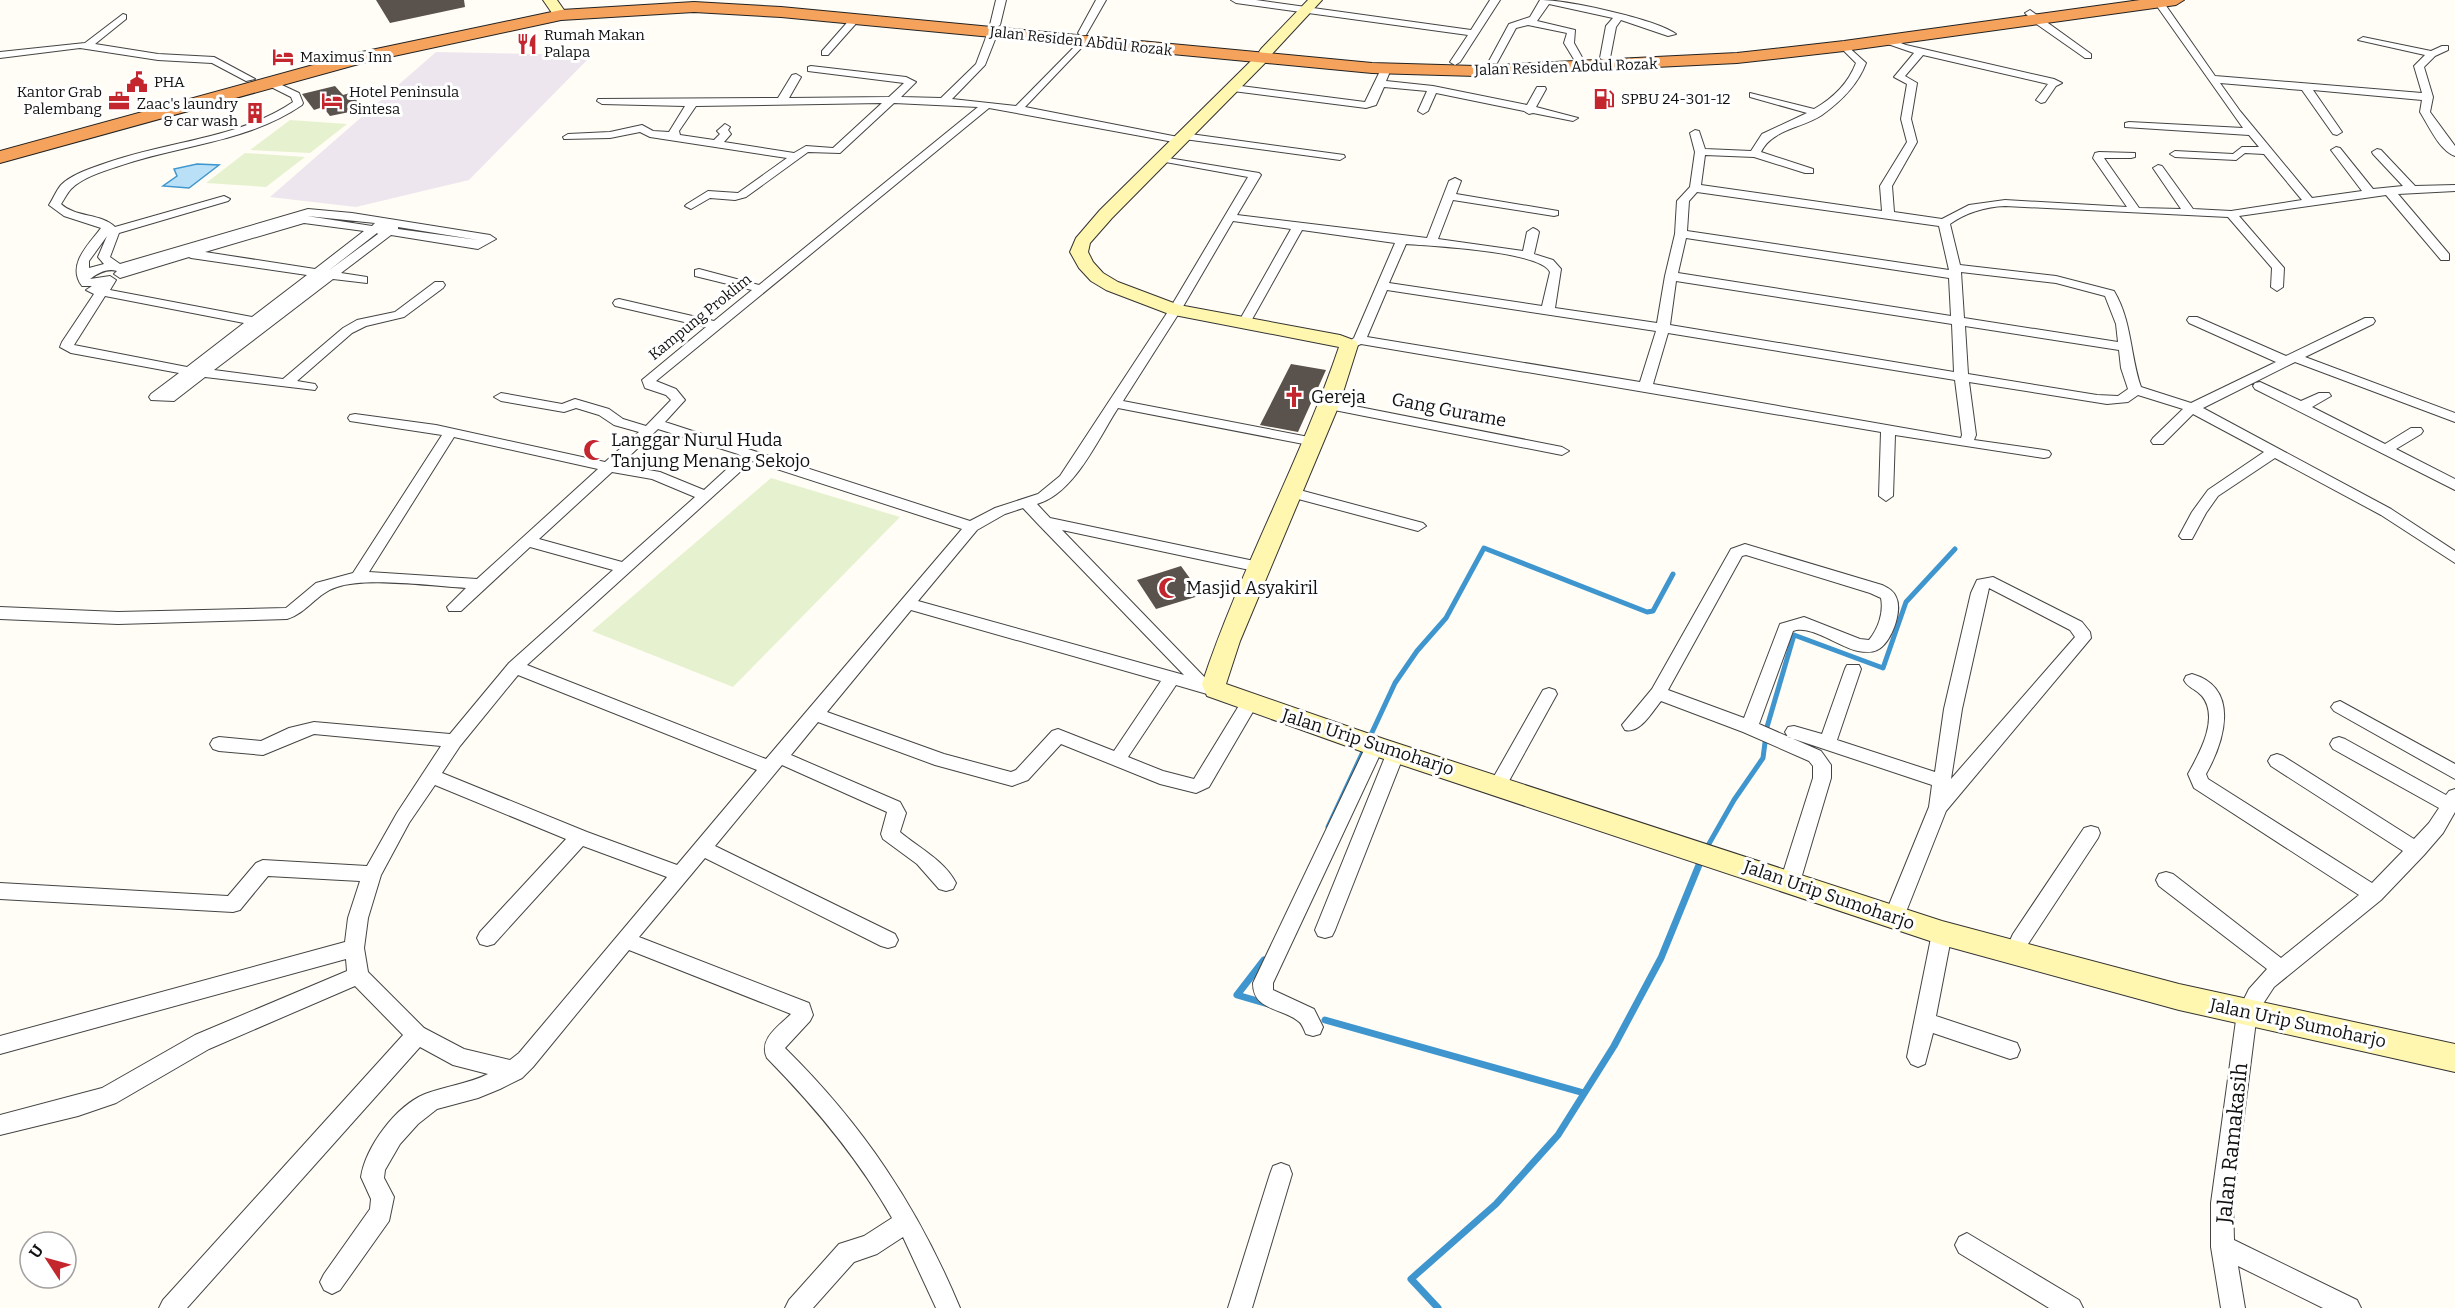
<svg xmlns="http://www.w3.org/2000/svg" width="2455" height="1308" font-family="Bitter,serif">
<rect width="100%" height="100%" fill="#fffdf5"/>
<path fill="#eee6ef" d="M436,52L592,55L469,180L356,207L270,197Z"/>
<path fill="#e6f2cf" d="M290,120L347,124L310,153L250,150Z
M245,153L305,157L266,187L206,183Z
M771,478L900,517L733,687L592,631Z"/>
<path fill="#b9e0f7" stroke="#3f96cf" stroke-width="1.5" d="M197,164L219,165L189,188L163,186L177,176L174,169Z"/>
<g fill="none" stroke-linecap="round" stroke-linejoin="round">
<path stroke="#3f96cf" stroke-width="5" d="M1328,827L1395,683L1417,651L1446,618L1484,548L1647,612L1653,611L1673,574
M1706,849L1734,800L1763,758L1767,727L1794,635L1883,668L1906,602L1955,549"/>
<path stroke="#3f96cf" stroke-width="7" d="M1264,960L1237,995L1268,1004
M1325,1020L1584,1093
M1438,1308L1411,1279L1496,1204L1558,1135L1614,1046L1661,958L1701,860"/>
</g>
<path fill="#5a524d" d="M376,0H464L465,7L390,23Z
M335,86L343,95L350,93L364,109L330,116L323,107L314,110L302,94Z
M1291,364L1326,370L1298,432L1260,425Z
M1181,566L1202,595L1156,609L1137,580Z"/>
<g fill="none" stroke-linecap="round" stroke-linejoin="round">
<defs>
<path id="street" d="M996,0H1006L1000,25L995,28L990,25Z
M1096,0H1106L1086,35H1080L1078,33Z
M1231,0H1256L1471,30L1490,0H1500L1460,62L1455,65L1450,62L1468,35L1236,3Z
M1540,0C1567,0 1656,19 1676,34L1668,36L1621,20L1616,27L1610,58L1605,61L1600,58L1606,26L1613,18L1549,4L1537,21L1575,30L1574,43L1583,59L1581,61H1575L1564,43L1567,33L1528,25L1516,28L1497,63H1491L1489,61L1509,24L1530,17Z
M2156,0H2162L2215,76L2422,93L2414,66L2425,55L2358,40L2363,37L2431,51L2442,46H2448V50L2435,56L2424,67L2433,97L2430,112L2455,146V156C2439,150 2429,126 2420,112L2422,100L2313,90L2342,132L2337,135L2333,134L2302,90L2220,83L2240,111L2312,198L2362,191L2331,150L2336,147L2340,148L2373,189L2403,186L2373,154L2372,152L2377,149L2381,150L2415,186L2455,185V191L2398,194L2449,254V260H2441L2386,195L2239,216L2284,268L2283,287L2277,291L2271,287L2272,268L2228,217L2005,206C1985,207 1967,212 1950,224L1960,265L2056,276L2114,291C2132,321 2130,355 2141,387L2191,403L2276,362L2189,323L2187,320L2189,317H2197L2286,356L2365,318H2373L2375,321L2373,324L2305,357L2455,413V422L2295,362L2203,408L2391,509L2455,551V563L2381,515L2275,458L2218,496L2206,513L2192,539H2182L2179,536L2192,512L2208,490L2264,452L2193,414L2163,444H2153L2151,441L2153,438L2183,409L2138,395L2128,402L2107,404L1969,382L1976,435L1974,440L2044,450L2049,451L2051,454L2049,457L2044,458L1895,435L1893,496L1886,501L1879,496L1881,432L1361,344L1350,349L1345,348L1344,345L1354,338L1395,243L1302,230L1250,323L1249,326H1239L1238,323L1291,229L1233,221L1181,310L1123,401L1314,438L1319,439L1321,442L1319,445L1314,446L1118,408C1098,439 1074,494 1037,504L1050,518L1259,562L1267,567L1259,572L1062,530L1215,688L1213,692L1207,694L1176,685L1128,757L1163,771L1194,779L1243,699L1249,697L1255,699L1258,703L1209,787L1196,793L1160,784L1061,744L1028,780L1012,786L935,765L818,722L791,755L900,802L906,813L900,832C919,848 944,860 956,883L953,889L946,891L939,889L917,864L883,839L881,834L887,812L782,765L715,846L895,934L898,940L895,946L888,948L881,946L705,858L639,937L809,1003L813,1015L810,1021L785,1048C863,1125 918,1207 960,1308H936L903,1237L877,1254L854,1262L813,1308H785L789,1300L839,1244L864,1236L892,1218C858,1158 815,1107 767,1058C758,1039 779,1026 791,1014L629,950L533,1067L522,1078L500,1089L478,1098L437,1109L418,1124L400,1144L385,1170L384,1178L394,1197L389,1221L340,1290L332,1294L324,1290L320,1282L324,1274L370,1209L371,1199L361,1177C366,1146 396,1106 425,1094C446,1086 468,1084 488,1074L453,1065L420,1047L187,1308H159L163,1300L403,1035L355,986L209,1049L116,1103L78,1116L0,1135V1115L102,1088L195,1035L347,971L346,959L0,1054V1036L345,942L348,918L360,881L268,876L240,910L233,912L0,899V883L228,896L256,863L263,860L367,866L397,813L441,746L314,734L263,755L219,751L213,749L210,744L213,739L219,737L261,741L289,728L314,722L450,734L509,663L613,570L530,547L461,611H449L447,607L466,588C432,586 367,577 337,587C317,593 307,613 287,619L118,624L0,619V607L118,612L286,608L316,583L353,573L442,435L350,421L348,418L350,415L355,414L436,425L605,462L639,432L614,425L599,415L576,408L564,412L501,401L494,397L501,393L562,404L575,399L609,409L623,419L646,426L671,400L666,395L645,388L642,380L706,327L615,306L613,303L615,300L619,299L714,321L752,290L695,276V270L699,269L759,285L978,107L894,103L840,153L808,152L746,197L735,200L710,198L691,209L685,206L687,204L708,191L738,193L787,158L650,137L640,132L610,138L564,139L563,137L568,134L610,132L642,125L653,131L669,132L685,106L602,104L597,101L598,99L778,98L792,75L796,74L801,77L789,98L889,97L904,83L808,71V67L811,66L906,77L916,82L901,97L941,98L976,64L988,32L993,29L998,32L985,65L952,99L1016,106L1084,37L1087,38V42L1025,107L1178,137L1183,133L1344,155L1345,157L1340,160L1184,139L1179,143L989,108L656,381L676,389L685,400L665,422L970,521L995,508L1038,494L1060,476L1169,310L1248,177L1160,161L1156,160V156L1259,173L1261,175L1237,215L1427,238L1449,181L1455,178L1461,181L1456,194L1558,211V215L1554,216L1453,200L1438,239L1523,251L1527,232L1533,228L1537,230L1539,232L1534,254L1553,260L1561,269L1555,308L1657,323L1665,276L1675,234L1677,201L1690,187L1695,152L1690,133L1695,130L1699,131L1705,149L1751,151L1762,134L1807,113L1750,97V93L1814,109C1833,98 1848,84 1856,63L1839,46L1844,43L1866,63C1858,85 1840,102 1822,115C1803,128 1772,129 1761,152L1813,169V173H1805L1754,157L1705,155L1701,185L1882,211L1880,186L1907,142L1901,119L1907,84L1894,77L1914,53L1882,42V38L1885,37L1906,45L2054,79L2062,83L2056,86L2045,102L2041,103L2036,100L2048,84L1923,55L1905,76L1917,83L1911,119L1917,142L1892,186L1894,212L1942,219L1969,205L2005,200L2127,207L2093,158L2095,153L2099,152L2135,153V157L2131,158H2104L2139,208L2181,209L2153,168L2158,165L2162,166L2193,209L2231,211L2302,200L2264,154L2245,153L2236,160L2175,157L2170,154L2175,151L2233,154L2242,147H2259L2249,135L2125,127V123L2129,122L2243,128L2154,2ZM882,103L833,148L806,146L794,153L724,142L731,134L728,130L730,127L725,124L717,131L720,134L714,140L680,135L679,131L696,106ZM1697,192L1939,226L1949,270L1687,231L1689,201ZM1686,238L1949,278L1951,316L1678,273ZM1406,244C1431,246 1540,251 1550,272L1542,306L1389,283ZM1961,272L2056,283L2105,296L2116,324L2118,342L1964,318ZM1676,281L1952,324L1954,372L1670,325ZM1387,290L1656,331L1640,382L1367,337ZM1965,326L2119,350L2121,368L2128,389L2118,396L2097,395L1968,374ZM1668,333L1955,380L1962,435L1961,438L1653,384ZM658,429L738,454L741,456L704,490L660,472L620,465ZM454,437L598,469L477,579L369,572ZM752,461L962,529L766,759L527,665ZM612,472L652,479L695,497L622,562L539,539ZM1023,508L1038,524L1184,675L918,601L977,530L1005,514ZM911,610L1161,681L1114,751L1058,729L1052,731L1016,770L1011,772L944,754L827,712ZM518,675L757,770L677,865L587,832L442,773L460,746ZM435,785L566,839L480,932L477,938L480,944L487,946L494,944L583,846L667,877L519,1053L510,1060L464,1049L424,1028L368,972L364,948L368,918L381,875L409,823Z
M2030,10L2091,54V58H2085L2035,23L2025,13Z
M123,14L126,15V19L95,44L158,54L214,57L255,79L246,81L212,63L158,60L80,48L0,58V52L85,43Z
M852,17L860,19L828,55H822V51Z
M1386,66L1391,69L1386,81L1433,86L1527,105L1537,87H1545L1546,89L1536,107L1578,118L1573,121L1533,113L1529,114L1524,111L1436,93L1428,111L1423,114L1418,111L1427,91L1384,87L1376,105L1366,108L1233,91L1228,88L1233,85L1365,102L1381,69Z
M269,79L299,93L303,103L302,105C247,143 177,145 116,167C101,172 82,178 71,189C67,193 64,200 61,204C76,218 101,213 115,227L224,196L230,199L228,201L119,233L110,257L120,264L308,209L352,213L490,235L496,239L478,249L391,235L341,273L367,277V283L333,279L214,370L283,379L343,328L357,320L395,312L435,282H443L445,285L443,288L404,317L366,326L352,333L297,381L315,384L317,387L315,390L205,377L174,401L151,400L149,397L151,394L179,373L71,353L60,347L62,342L94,294L86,290L92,286H82C66,265 89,244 101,228L64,216L49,205C53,199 56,191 61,185C72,174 92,168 106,163C167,141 238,139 293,102L291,97L265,84L264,82ZM307,216L375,223L372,226ZM304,223L364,231L315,269L205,252ZM398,227L478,240L398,229ZM377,233L378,234L328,271ZM107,236L98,257L104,264L89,268V261ZM189,257L191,258L307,275L252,317L110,290L116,280L110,276L90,279C98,273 107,268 117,271L114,274L120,278ZM105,296L244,323L187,367L74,345Z
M2260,382L2301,401L2319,393H2329L2331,396L2312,407L2385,444L2411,428H2421L2423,431L2421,434L2396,449L2455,479V490L2255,389L2253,386L2255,383Z
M1329,401L1562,447L1569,451L1562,455L1324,408L1322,405Z
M1292,488L1423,523L1426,526L1418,531L1287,496L1285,493L1287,490Z
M1745,544L1882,585C1888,588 1893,590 1896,597C1903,611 1891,644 1877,650C1871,653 1864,652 1858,651C1839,647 1810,624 1793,631L1759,724L1821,751L1831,765V778L1800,882L1797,888L1790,890L1783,888L1780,882L1813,778V766L1809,761L1743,732L1661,701C1652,712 1640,734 1625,730L1622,725L1652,689L1731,549ZM1746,555L1870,593L1881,598C1884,613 1878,629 1869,640L1860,639L1804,617L1780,624L1744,718L1668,690L1742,556Z
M1993,577L2082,622L2090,632L2091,638L1946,811L1904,917L1901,923L1894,925L1887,923L1884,917L1929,807L1932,785L1788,737L1785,732L1788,727L1794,726L1822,734L1845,669L1847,665H1859L1861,669L1837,740L1935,772L1944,709L1971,593L1977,580ZM1989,588L2070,630L2075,637L1951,779L1962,709Z
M2192,674C2241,688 2224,742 2206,774L2208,779L2372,883L2403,851L2271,766L2268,761L2271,756L2277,754L2283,756L2414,839L2429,823L2439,808L2333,749L2330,744L2333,739L2339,737L2345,739L2446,795L2449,791L2455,789V812L2443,833L2424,855L2381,900L2274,987L2257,1013L2233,1203L2234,1240L2357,1300L2361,1308H2323L2238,1266L2245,1308H2221L2211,1247V1203L2237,1013L2249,989L2267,969L2159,886L2156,880L2159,874L2166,872L2173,874L2281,958L2359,895L2194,788L2188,774C2199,754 2220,718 2202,696C2196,689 2188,688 2184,680L2186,676Z
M1549,688L1555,690L1557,694L1504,790L1498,792L1492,790L1489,785L1492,780L1543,690Z
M2340,701L2455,764V779L2334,711L2331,707L2334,703Z
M1375,739L1381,741L1384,746L1273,983V990L1314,1009L1323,1027L1320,1034L1313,1036L1306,1034C1304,1030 1302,1023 1298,1021C1281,1007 1253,1011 1253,983L1366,746L1369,741Z
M1396,745L1402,747L1405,752L1335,930L1332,936L1325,938L1318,936L1315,930L1387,752L1390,747Z
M2091,826L2098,828L2100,833L2098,838L2028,944L2021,960L2014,962L2007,960L2004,954L2013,934L2084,828Z
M1942,925L1949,927L1952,933L1936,1016L2017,1043L2020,1050L2017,1057L2010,1059L1933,1033L1925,1064L1918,1067L1911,1064L1907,1057L1932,933L1935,927Z
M1281,1163L1289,1166L1292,1174L1252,1308H1228L1270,1174L1273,1166Z
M1967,1233L2079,1300L2083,1308H2049L1959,1253L1955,1245L1959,1237Z"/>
<path id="secondary" d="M543,0H557L564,10L557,14L552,13Z
M1308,0H1322L1271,55L1266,56L1268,59L1266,62L1112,218L1090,243L1088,252L1093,262L1103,273L1118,282L1179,305L1340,335L1356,341L1358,345L1339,405L1240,641L1226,684L1384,739L1942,921L2179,984L2455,1044V1072L2179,1010L1942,945L1366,753L1207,696L1202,684C1240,569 1300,462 1339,347L1169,314L1106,290L1091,281L1079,268L1070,252L1076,238L1100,210L1256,56L1261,55L1259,52L1261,49Z"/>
<path id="highway" d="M2140,0H2184L2176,5L1844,51L1737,63L1476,76L1372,73L781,17L694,12L561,20L366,62L0,163V151L357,53L561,10L694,2L781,7L1372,63L1476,66L1737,53L1844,41Z"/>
</defs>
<use href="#street" stroke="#444" stroke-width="2"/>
<use href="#secondary" stroke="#333" stroke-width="2"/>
<use href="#highway" stroke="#222" stroke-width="2"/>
<use href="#street" fill="#fff" fill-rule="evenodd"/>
<use href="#secondary" fill="#fff6b0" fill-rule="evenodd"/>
<use href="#highway" fill="#f5a25d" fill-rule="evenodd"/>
</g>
<defs>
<symbol id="restaurant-bare" viewBox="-9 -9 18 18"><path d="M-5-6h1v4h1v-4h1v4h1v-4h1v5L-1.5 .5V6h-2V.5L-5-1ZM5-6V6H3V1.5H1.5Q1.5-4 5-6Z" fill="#c4262e" stroke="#fff" stroke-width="2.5" paint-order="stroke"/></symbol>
<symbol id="hotel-bare" viewBox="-9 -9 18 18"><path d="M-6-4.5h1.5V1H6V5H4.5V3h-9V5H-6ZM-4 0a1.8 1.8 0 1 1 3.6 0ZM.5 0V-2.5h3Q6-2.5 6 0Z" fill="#c4262e" stroke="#fff" stroke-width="2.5" paint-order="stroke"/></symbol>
<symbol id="civic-bare" viewBox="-9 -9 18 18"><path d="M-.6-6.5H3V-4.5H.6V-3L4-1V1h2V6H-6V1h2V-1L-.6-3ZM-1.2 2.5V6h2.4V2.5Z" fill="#c4262e" stroke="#fff" stroke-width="2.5" paint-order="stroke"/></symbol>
<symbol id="fuel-bare" viewBox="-9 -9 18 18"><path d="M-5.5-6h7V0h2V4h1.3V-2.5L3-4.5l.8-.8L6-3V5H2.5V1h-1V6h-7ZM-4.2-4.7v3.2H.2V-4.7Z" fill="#c4262e" stroke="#fff" stroke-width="2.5" paint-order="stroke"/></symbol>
<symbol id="office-bare" viewBox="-9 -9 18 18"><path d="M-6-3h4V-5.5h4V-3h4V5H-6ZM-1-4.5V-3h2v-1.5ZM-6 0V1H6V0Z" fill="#c4262e" stroke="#fff" stroke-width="2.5" paint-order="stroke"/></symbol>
<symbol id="building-bare" viewBox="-9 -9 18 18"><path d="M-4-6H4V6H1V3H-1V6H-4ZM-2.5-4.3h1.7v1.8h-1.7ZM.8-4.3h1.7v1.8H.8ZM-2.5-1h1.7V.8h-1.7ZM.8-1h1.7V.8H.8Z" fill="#c4262e" stroke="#fff" stroke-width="2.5" paint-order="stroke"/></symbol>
<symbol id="church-bare" viewBox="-9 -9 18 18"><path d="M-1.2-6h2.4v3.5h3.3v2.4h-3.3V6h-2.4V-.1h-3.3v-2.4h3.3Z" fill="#c4262e" stroke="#fff" stroke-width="2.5" paint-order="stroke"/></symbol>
<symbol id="mosque-bare" viewBox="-9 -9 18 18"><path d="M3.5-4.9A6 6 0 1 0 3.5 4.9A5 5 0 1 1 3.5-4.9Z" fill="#c4262e" stroke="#fff" stroke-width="2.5" paint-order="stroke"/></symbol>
</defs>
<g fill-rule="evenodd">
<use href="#restaurant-bare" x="512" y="29" width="30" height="30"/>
<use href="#hotel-bare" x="268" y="42" width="30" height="30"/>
<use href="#civic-bare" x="122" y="67" width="30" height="30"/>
<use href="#fuel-bare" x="1589" y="84" width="30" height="30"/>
<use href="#office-bare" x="104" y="86" width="30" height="30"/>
<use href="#hotel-bare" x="317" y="86" width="30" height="30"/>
<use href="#building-bare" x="240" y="98" width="30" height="30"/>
<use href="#church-bare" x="1279" y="382" width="30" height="30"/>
<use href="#mosque-bare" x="579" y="435" width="30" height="30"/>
<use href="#mosque-bare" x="1154" y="573" width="30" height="30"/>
</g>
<g text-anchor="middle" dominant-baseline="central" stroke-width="6" stroke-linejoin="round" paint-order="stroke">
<g font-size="15" fill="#111" stroke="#fff" text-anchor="start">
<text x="544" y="35">Rumah Makan<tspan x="544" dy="17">Palapa</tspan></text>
<text x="300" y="57">Maximus Inn</text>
<text x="154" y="82">PHA</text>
<text x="102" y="92" text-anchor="end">Kantor Grab<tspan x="102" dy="17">Palembang</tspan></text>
<text x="349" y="92">Hotel Peninsula<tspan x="349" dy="17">Sintesa</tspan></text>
<text x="1621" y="99">SPBU 24-301-12</text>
<text x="238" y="104" text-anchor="end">Zaac's laundry<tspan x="238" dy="17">&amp; car wash</tspan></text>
</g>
<g font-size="15" fill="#111" stroke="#fff">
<text transform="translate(1081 41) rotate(6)">Jalan Residen Abdul Rozak</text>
<text transform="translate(1566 67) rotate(-2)">Jalan Residen Abdul Rozak</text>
<text transform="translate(700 317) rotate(-39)">Kampung Proklim</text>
</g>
<g font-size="18" fill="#111" stroke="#fff" text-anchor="start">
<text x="1311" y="397">Gereja</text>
<text x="611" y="440">Langgar Nurul Huda<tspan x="611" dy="21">Tanjung Menang Sekojo</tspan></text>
<text x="1186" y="588">Masjid Asyakiril</text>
</g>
<g font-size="18" fill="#111" stroke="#fff">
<text transform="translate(1449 410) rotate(11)">Gang Gurame</text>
<text transform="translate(1368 742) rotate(18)">Jalan Urip Sumoharjo</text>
<text transform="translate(1829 895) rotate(19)">Jalan Urip Sumoharjo</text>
<text transform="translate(2298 1023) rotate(12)">Jalan Urip Sumoharjo</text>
</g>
<g font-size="21" fill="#111" stroke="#fff">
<text transform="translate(2232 1143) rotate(-84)">Jalan Ramakasih</text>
</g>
</g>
<g transform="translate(48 1260) rotate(306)"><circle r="28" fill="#ffffff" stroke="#a0a0a0" stroke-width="1.5"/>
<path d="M0-4.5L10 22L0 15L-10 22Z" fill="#c4262e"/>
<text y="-9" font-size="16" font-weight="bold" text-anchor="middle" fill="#111111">U</text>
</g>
</svg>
